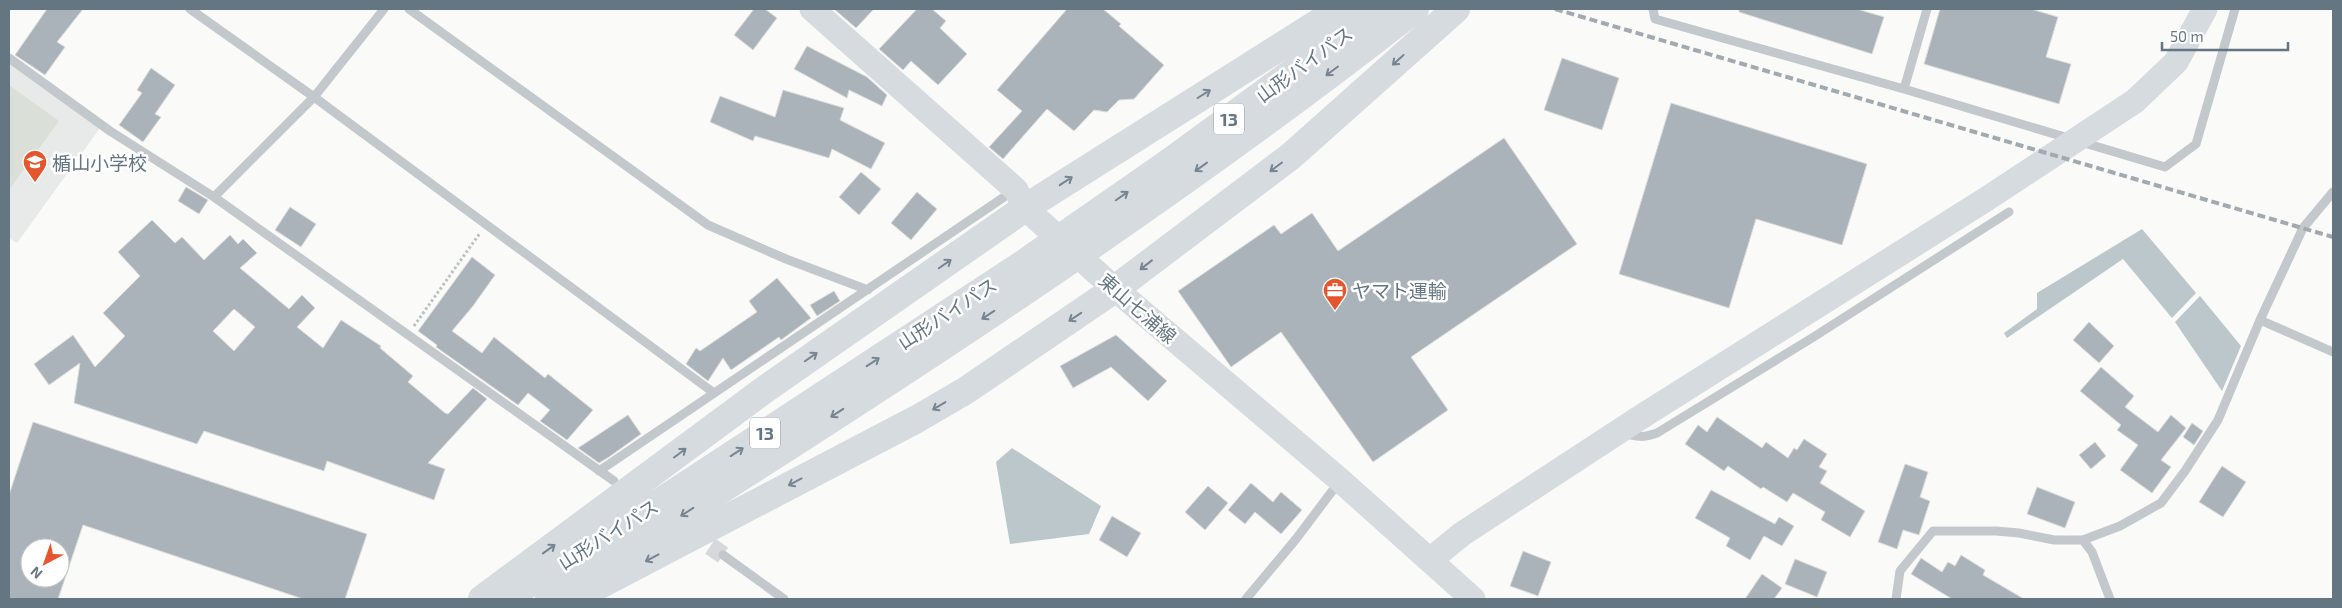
<svg xmlns="http://www.w3.org/2000/svg" width="2342" height="608" font-family="'Exo 2','Noto Sans JP',sans-serif">
<rect width="100%" height="100%" fill="#fafaf8"/>
<path fill="#e8e9e9" d="M9,62L100,128L17,243L9,238Z"/>
<path fill="#dadfd7" d="M9,85L59,121L9,190Z"/>
<path fill="#bbc7cb" d="M2142,229L2196,293L2172,318L2123,259L2007,338L2004,333L2037,309V293Z
M2200,296L2241,346L2222,391L2175,322Z
M1012,448L1101,506L1089,534L1010,544L996,462Z"/>
<path fill="#aab3b9" stroke="#dcdcda" fill-rule="evenodd" d="M47,9H83L57,42L65,47L45,75L15,55Z
M754,9H765L777,18L753,50L734,35Z
M834,9H874L856,28Z
M917,9H932L946,21L940,28L967,54L938,85L911,61L903,70L879,49Z
M1067,9H1103L1121,24L1119,26L1164,65L1134,99L1119,100L1107,112L1094,110L1074,131L1047,109L1003,159L989,147L1022,111L997,90Z
M1739,9H1857L1884,17L1872,54L1739,12Z
M1940,9H2031L2058,17L2046,57L2071,64L2059,104L1924,64Z
M807,46L867,77L887,95L882,106L849,90L847,98L794,69Z
M1562,58L1619,78L1602,130L1544,110Z
M151,68L175,85L155,114L161,117L143,142L119,125L142,93L137,90Z
M783,90L844,108L840,120L885,143L871,169L832,149L829,158L755,136L753,141L710,122L720,96L775,117Z
M1671,103L1867,164L1842,245L1756,219L1729,308L1619,274Z
M1504,138L1577,244L1411,357L1448,410L1373,462L1281,332L1231,367L1178,291L1274,225L1281,234L1312,213L1338,251Z
M861,172L881,189L859,215L839,197Z
M186,187L208,200L199,214L178,201Z
M917,192L937,209L911,240L891,223Z
M290,207L316,224L301,247L275,230Z
M152,220L175,243L182,237L204,260L230,235L238,244L243,239L257,253L240,268L289,309L302,295L315,308L297,327L323,348L341,320L381,346L380,348L413,376L408,382L445,413L448,414L473,388L487,399L428,463L445,469L434,500L327,461L324,471L204,431L197,444L74,403L80,363L49,385L34,364L73,335L95,367L125,336L103,313L140,276L118,252ZM234,309L255,327L234,351L213,331Z
M472,257L495,275L473,306L452,331L482,353L494,337L545,378L548,374L593,410L567,440L540,421L550,410L528,393L518,405L436,347L437,345L418,331Z
M777,278L811,318L781,340L779,337L731,370L723,358L708,381L686,364L696,348L700,351L757,312L749,301Z
M834,291L840,301L817,316L810,305Z
M2089,322L2114,346L2099,363L2073,340Z
M1116,335L1167,381L1148,401L1111,367L1073,388L1060,366Z
M2101,367L2134,396L2125,407L2158,432L2171,415L2186,428L2161,460L2171,467L2152,493L2120,470L2138,445L2117,430L2121,425L2080,391Z
M628,415L641,434L609,457L599,463L578,448Z
M1717,417L1762,448L1766,442L1788,458L1794,448L1797,450L1804,439L1827,454L1819,467L1827,471L1820,483L1865,511L1850,537L1821,520L1825,512L1793,493L1787,502L1763,487L1761,489L1728,466L1724,471L1685,444L1698,425L1707,432Z
M33,422L367,534L345,599H303L83,525L58,599H9V495ZM30,548H60V578H30Z
M2192,423L2203,431L2194,445L2183,437Z
M2095,442L2106,456L2091,469L2079,455Z
M1905,464L1928,472L1920,497L1930,501L1919,535L1903,530L1897,549L1878,542Z
M2222,466L2246,482L2223,517L2199,502Z
M1251,483L1273,502L1281,492L1302,510L1281,534L1255,512L1245,524L1228,510Z
M1208,486L1228,503L1205,530L1185,512Z
M2037,487L2075,502L2065,528L2027,514Z
M1711,490L1775,524L1779,517L1794,526L1782,546L1764,536L1750,560L1726,546L1730,538L1695,518Z
M1112,516L1141,533L1127,557L1099,540Z
M1523,551L1551,562L1538,596L1510,586Z
M1961,555L1985,570L1983,575L2024,599H1952L1911,574L1921,558L1942,572L1948,562L1955,566Z
M1795,559L1827,572L1817,597L1785,584Z
M1762,574L1782,588L1774,599H1745Z"/>
<g fill="none" stroke-linecap="round" stroke-linejoin="round">
<path stroke="#d5d9db" stroke-width="18" stroke-dasharray="18 9" stroke-linecap="butt" d="M688,531L723,555"/>
<path stroke="#bbbfc2" stroke-width="3" stroke-dasharray="2.5 2.5" stroke-linecap="butt" d="M414,326L480,233"/>
<path stroke="#c3c8cc" stroke-width="9" d="M190,9L314,97L714,393
M409,9L708,225L786,259L868,290
M1653,9L1655,19L1904,89L2165,167L2196,144L2235,9
M9,58L110,131L214,197L614,481
M1904,89L1927,9
M214,197L314,97L384,9
M2260,320L2333,352
M1623,433C1636,437 1644,438 1657,433L1812,338L2009,212
M599,471L1013,191
M2083,540L2092,552L2110,599
M723,555L784,599
M1246,599L1296,539L1339,482
M1896,599L1900,571L1933,531H1996L2019,533L2054,540H2083L2120,526L2161,503L2185,471L2218,420L2260,320L2303,228L2333,192"/>
<path stroke="#d6dbdf" stroke-width="25" d="M812,9L1016,190L1025,208L1115,289L1341,481L1473,599
M1430,560L1462,534L1641,417L1988,198L2135,101L2176,62L2205,9"/>
<path stroke="#d6dbdf" stroke-width="28" d="M482,599L764,390L1025,208L1340,9
M504,599L651,508L1023,264L1164,166L1379,9
M549,599C844,412 1140,225 1415,9
M573,599L917,419L965,391L1115,289L1291,156L1456,9"/>
<path stroke="#a2aab0" stroke-width="4" stroke-dasharray="8 4" stroke-linecap="butt" d="M1555,9L2333,237"/>
</g>
<defs><path id="oneway-shaft" d="M-6 0H5M1.5-3L5.5 0L1.5 3" fill="none" stroke-width="1.6" stroke-linecap="round" stroke-linejoin="round" transform="scale(1.25)"/></defs>
<g stroke="#768591">
<use href="#oneway-shaft" transform="translate(1398 60) rotate(138)"/>
<use href="#oneway-shaft" transform="translate(1332 71) rotate(143)"/>
<use href="#oneway-shaft" transform="translate(1204 94) rotate(-32)"/>
<use href="#oneway-shaft" transform="translate(1201 167) rotate(144)"/>
<use href="#oneway-shaft" transform="translate(1276 167) rotate(143)"/>
<use href="#oneway-shaft" transform="translate(1066 181) rotate(-33)"/>
<use href="#oneway-shaft" transform="translate(1122 196) rotate(-35)"/>
<use href="#oneway-shaft" transform="translate(945 264) rotate(-35)"/>
<use href="#oneway-shaft" transform="translate(1146 265) rotate(142)"/>
<use href="#oneway-shaft" transform="translate(988 315) rotate(147)"/>
<use href="#oneway-shaft" transform="translate(1075 317) rotate(146)"/>
<use href="#oneway-shaft" transform="translate(811 357) rotate(-35)"/>
<use href="#oneway-shaft" transform="translate(873 362) rotate(-33)"/>
<use href="#oneway-shaft" transform="translate(939 406) rotate(149)"/>
<use href="#oneway-shaft" transform="translate(837 413) rotate(147)"/>
<use href="#oneway-shaft" transform="translate(737 452) rotate(-33)"/>
<use href="#oneway-shaft" transform="translate(680 453) rotate(-37)"/>
<use href="#oneway-shaft" transform="translate(795 482) rotate(152)"/>
<use href="#oneway-shaft" transform="translate(687 512) rotate(147)"/>
<use href="#oneway-shaft" transform="translate(549 549) rotate(-36)"/>
<use href="#oneway-shaft" transform="translate(652 558) rotate(152)"/>
</g>
<defs>
<symbol id="school-pin" viewBox="-11 -11 22 30"><path d="M0 17L-7.5 6A9.5 9.5 0 1 1 7.5 6Z" fill="#e4572e" stroke="#fff"/><path d="M0-5L7-2L0 1L-7-2ZM-4 1L0 2.5L4 1V4Q0 6-4 4Z" fill="#fff"/></symbol>
<symbol id="office-pin" viewBox="-11 -11 22 30"><path d="M0 17L-7.5 6A9.5 9.5 0 1 1 7.5 6Z" fill="#e4572e" stroke="#fff"/><path d="M-6-3h4V-5.5h4V-3h4V5H-6ZM-1-4.5V-3h2v-1.5ZM-6 0V1H6V0Z" fill="#fff"/></symbol>
</defs>
<g fill-rule="evenodd">
<use href="#school-pin" x="21" y="148" width="28" height="38"/>
<use href="#office-pin" x="1321" y="276" width="28" height="38"/>
</g>
<g text-anchor="middle" dominant-baseline="central" stroke-width="5" stroke-linejoin="round" paint-order="stroke">
<g fill="#fff" stroke="#939fa8" stroke-width="1">
<rect x="1214" y="103.5" width="30" height="31" rx="4"/>
<rect x="750" y="417.5" width="30" height="31" rx="4"/>
</g>
<g font-size="18" font-weight="bold" fill="#657683">
<text x="1229" y="119">13</text>
<text x="765" y="433">13</text>
</g>
<g font-size="19" fill="#657683" stroke="#fff">
<text transform="translate(1304 64) rotate(-36)">山形バイパス</text>
<text transform="translate(1138 308) rotate(41)">東山七浦線</text>
<text transform="translate(947 313) rotate(-33)">山形バイパス</text>
<text transform="translate(608 534) rotate(-32)">山形バイパス</text>
</g>
<g font-size="19" fill="#657683" stroke="#fff" text-anchor="start">
<text x="52" y="162">楯山小学校</text>
<text x="1352" y="290">ヤマト運輸</text>
</g>
</g>
<rect width="2342" height="608" fill="none" stroke="#657683" stroke-width="20"/>
<g transform="translate(45 563) rotate(221)"><circle r="24" fill="#ffffff" stroke="#c1c8cd"/>
<path d="M0-4L9 19L0 12L-9 19Z" fill="#e4572e"/>
<text y="-8" font-size="14" font-weight="bold" text-anchor="middle" fill="#657683">N</text>
</g>
<path d="M2162 42v8h126v-8" fill="none" stroke="#657683" stroke-width="2.5"/>
<text x="2170" y="42" font-size="15" fill="#657683" stroke="#ffffff" stroke-width="4" paint-order="stroke">50 m</text>
</svg>
